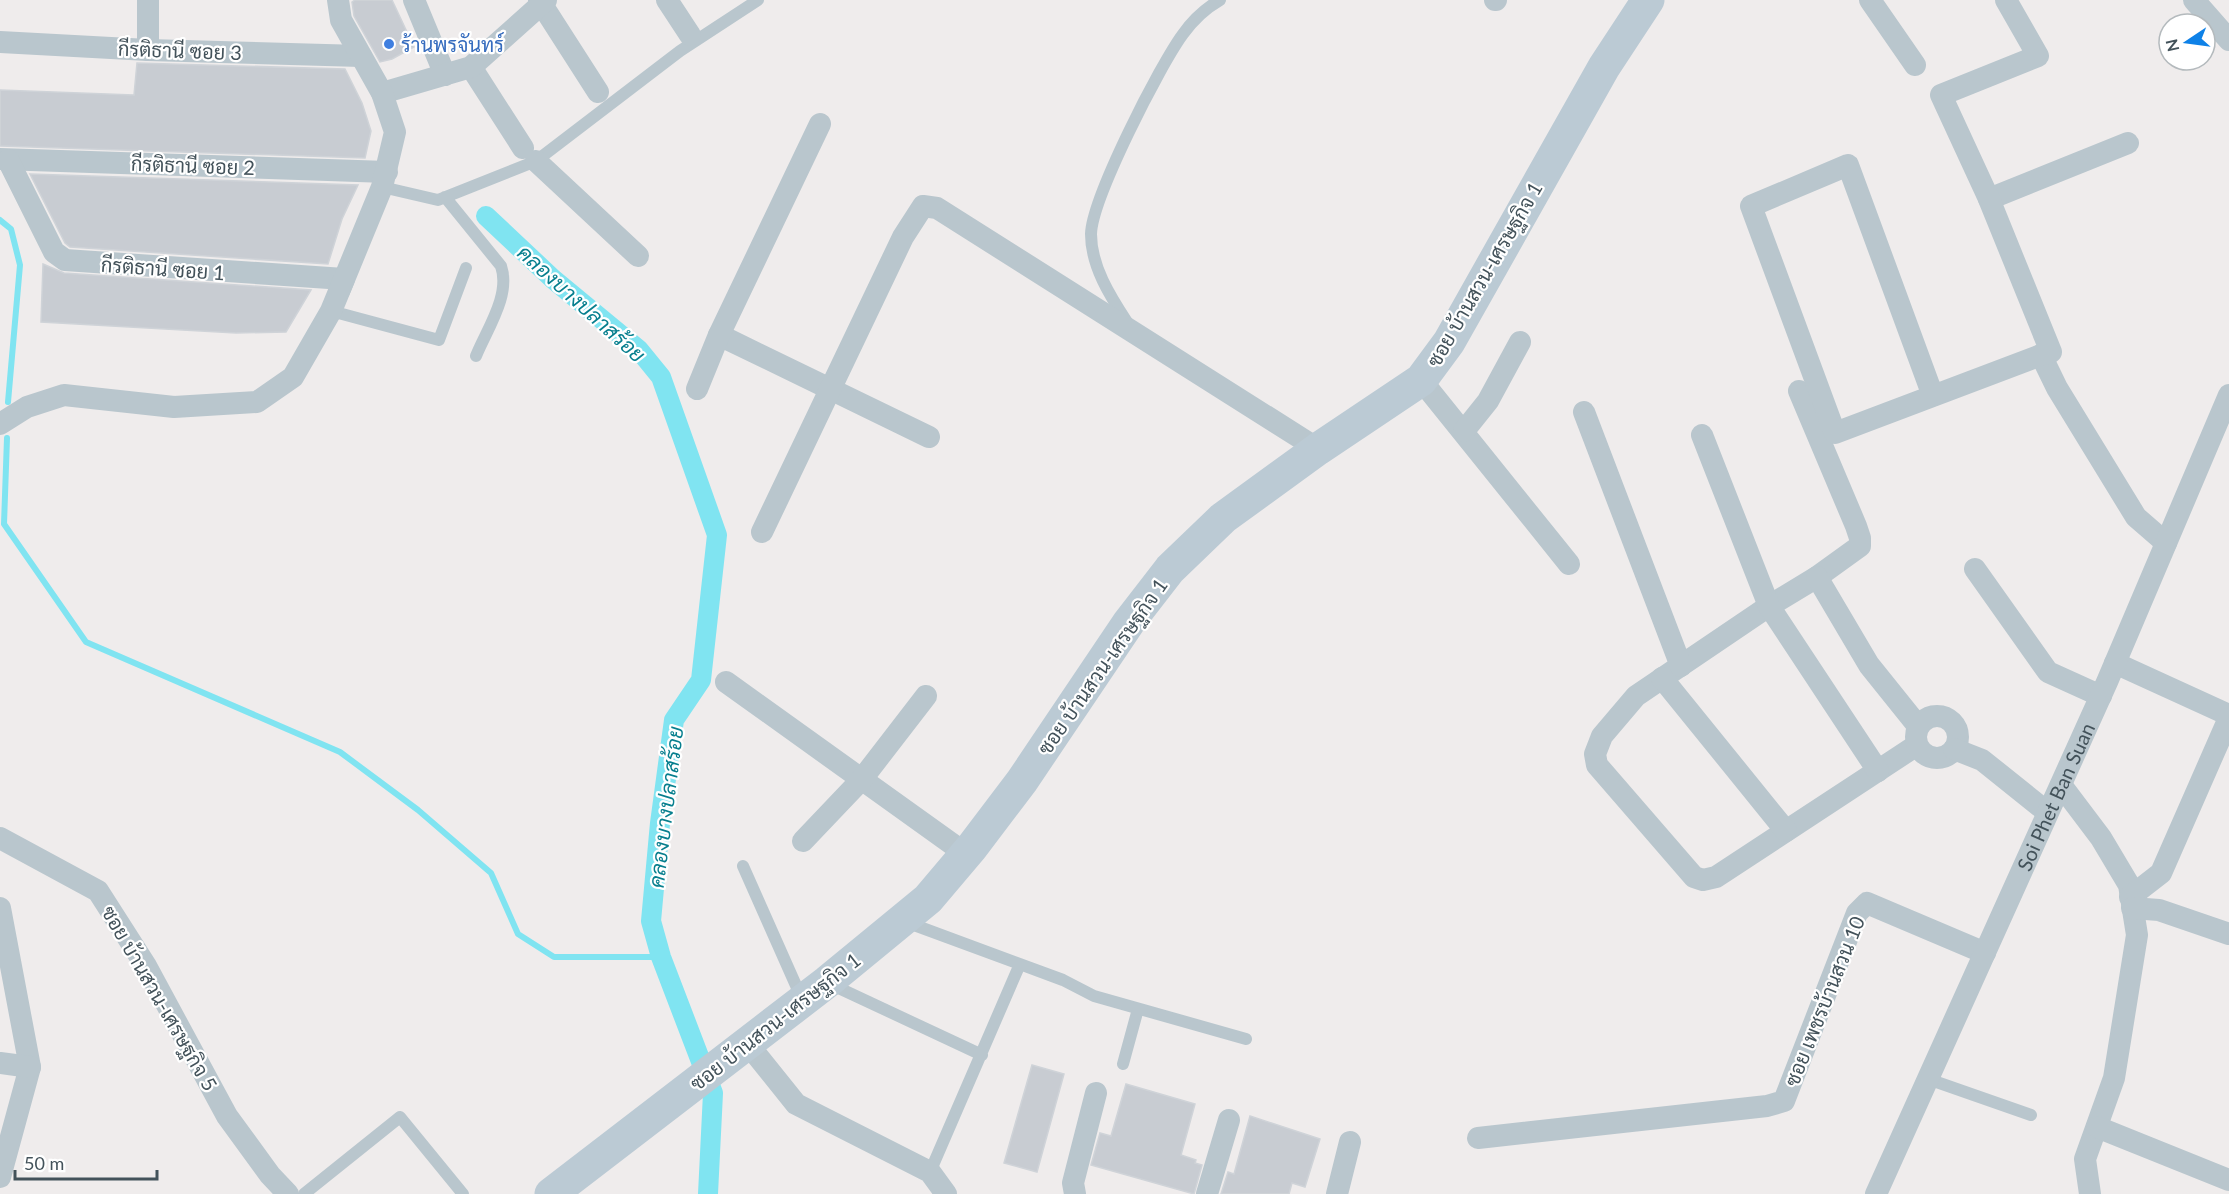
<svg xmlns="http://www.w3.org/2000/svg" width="2229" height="1194" font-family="Lato,Sarabun,sans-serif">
<rect width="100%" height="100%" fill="#efecec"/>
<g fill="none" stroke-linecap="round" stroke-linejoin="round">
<path stroke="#80e4f1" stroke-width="6" d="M0,220L11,229L20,265L8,402
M7,438L4,524L86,642L340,752L418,810L491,873L518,934L554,957H661"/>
<path stroke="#80e4f1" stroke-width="20" d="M486,216L553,279L639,350L661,377L717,535L701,680L674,720L660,823L651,921L661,957L713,1093L708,1194"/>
</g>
<path fill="#c8ccd2" stroke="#cfd3d8" stroke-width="1.5" d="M355,0H392L414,47L392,59L380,62L354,16L352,2Z
M137,63L345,69L362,103L371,131L365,158L0,146V90L134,95Z
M30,174L358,185L342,219L328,264L70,247L65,243Z
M43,264L64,273L311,290L286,332L236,333L41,322Z
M1032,1065L1064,1074L1037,1172L1004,1163Z
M1126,1084L1195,1104L1181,1155L1196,1160L1195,1163L1202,1165L1194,1194L1091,1165L1100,1133L1111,1136Z
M1250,1116L1320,1139L1305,1187L1292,1183L1289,1194H1221L1228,1172L1234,1174Z"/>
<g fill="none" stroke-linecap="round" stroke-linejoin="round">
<path stroke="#b9c6cd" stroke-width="12" d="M382,187L438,200L536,161L680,51L758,0
M445,197L501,266C511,295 487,329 476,356
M331,311L439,340L466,268
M1127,322C1110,296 1091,266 1091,234C1092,198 1160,65 1183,34C1193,20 1206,8 1220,0
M743,866L802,999
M906,922L1063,980L1094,996L1246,1039
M828,983L982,1055
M1123,1064L1138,1009
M1928,1079L2031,1115
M930,1172L1020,964
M304,1194L400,1117L463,1194"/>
<g stroke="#b9c6cd" stroke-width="22">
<path d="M414,0L445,75"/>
<path d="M539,0L598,92"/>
<path d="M667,0L690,35"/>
<path d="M1495,0H1496"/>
<path d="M1870,0L1915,65"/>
<path d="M2194,0L2229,40"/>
<path d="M0,42L148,50L361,56"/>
<path d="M148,50V0"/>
<path d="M471,67L523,148"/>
<path d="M382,93L471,67L546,0"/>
<path d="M0,159L387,172"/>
<path d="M8,160L54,252L65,260L344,279L339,291"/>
<path d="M536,161L638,256"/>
<path d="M1989,199L2128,143"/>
<path d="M719,335L929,437"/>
<path d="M2041,355L2057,388L2136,517L2166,543"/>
<path d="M1421,380L1569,564"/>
<path d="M697,389L719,335L820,124"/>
<path d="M1799,391L1856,526L1860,538V546L1817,577L1769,606L1636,696L1602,736L1595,754L1597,765L1694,877L1703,880L1716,877L1917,745"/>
<path d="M1933,396L1848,165L1751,206L1835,433L2041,355L2051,352L1989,199L1941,95L2038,56L2006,0"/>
<path d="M1584,412L1681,666"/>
<path d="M0,424L27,407L64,395L174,407L257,402L293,377L331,311L382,187L395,132L382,93L341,20L338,0"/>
<path d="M1464,431L1488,401L1520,342"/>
<path d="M1702,435L1769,606L1878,771"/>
<path d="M762,532L903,237L923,206L937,208L1318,449"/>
<path d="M1975,569L2048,672L2101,696"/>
<path d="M1817,577L1869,665L1918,726"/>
<path d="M2115,663L2229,715"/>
<path d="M1662,678L1786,831"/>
<path d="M726,682L966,854"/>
<circle cx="1937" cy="737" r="21"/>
<path d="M1954,749L1982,760L2047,812"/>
<path d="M2061,785L2101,838L2129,885L2137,935L2114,1078L2085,1159L2090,1194"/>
<path d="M0,838L98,891L146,966L227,1116L270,1175L288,1194"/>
<path d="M803,841L862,779L926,696"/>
<path d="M2130,897L2161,873L2229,718"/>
<path d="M0,908L30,1067L0,1177"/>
<path d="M2132,908L2159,910L2229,934"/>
<path d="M747,1043L796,1104L930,1172L946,1194"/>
<path d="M0,1063L30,1067"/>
<path d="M2097,1127L2229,1180"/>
<path d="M1478,1138L1767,1106L1784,1101L1857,913L1867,903L1985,953"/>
<path d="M1075,1194L1073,1183L1096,1093"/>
<path d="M1207,1194L1229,1120"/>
<path d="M1337,1194L1350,1142"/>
<path id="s1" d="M1876,1194L2107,682L2229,395"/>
</g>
<path stroke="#bbcad4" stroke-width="33" d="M551,1194L827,982L928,899L972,847L1022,781L1129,622L1170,569L1223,518L1318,449L1421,380L1449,342L1604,67L1648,0"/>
</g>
<circle fill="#3f7fe0" stroke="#fff" stroke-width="2" cx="389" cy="44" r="6"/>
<g text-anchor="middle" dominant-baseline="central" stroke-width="4.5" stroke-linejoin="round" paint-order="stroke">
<g font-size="20" fill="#366cbe" stroke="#fff" text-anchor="start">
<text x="401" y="44">ร้านพรจันทร์</text>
</g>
<g font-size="20" fill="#43525a" stroke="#fff">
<text transform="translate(180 50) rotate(2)">กีรติธานี ซอย 3</text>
<text transform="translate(193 165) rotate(2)">กีรติธานี ซอย 2</text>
<text transform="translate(163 268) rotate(4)">กีรติธานี ซอย 1</text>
<text transform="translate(1484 274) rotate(-60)">ซอย บ้านสวน-เศรษฐกิจ 1</text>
<text transform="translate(1102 666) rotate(-55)">ซอย บ้านสวน-เศรษฐกิจ 1</text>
<text stroke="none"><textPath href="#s1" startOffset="436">Soi Phet Ban Suan</textPath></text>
<text transform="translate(160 998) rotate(60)">ซอย บ้านสวน-เศรษฐกิจ 5</text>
<text transform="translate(1824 1001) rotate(-68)">ซอย เพชรบ้านสวน 10</text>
<text transform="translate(775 1021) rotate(-38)">ซอย บ้านสวน-เศรษฐกิจ 1</text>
</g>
<g font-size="21" font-style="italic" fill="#077f8e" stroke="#fff">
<text transform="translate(582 303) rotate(42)">คลองบางปลาสร้อย</text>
<text transform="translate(665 807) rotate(-83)">คลองบางปลาสร้อย</text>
</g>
</g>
<g transform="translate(2187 42) rotate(257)"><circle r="28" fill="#ffffff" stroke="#b4babd" stroke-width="1.5"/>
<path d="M0-4.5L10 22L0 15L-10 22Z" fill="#0e81e7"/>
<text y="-9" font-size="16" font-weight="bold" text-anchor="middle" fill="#43525a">N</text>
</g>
<path d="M15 1170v9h142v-9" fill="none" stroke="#43525a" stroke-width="3"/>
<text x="24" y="1170" font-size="18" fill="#43525a" stroke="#ffffff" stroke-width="4.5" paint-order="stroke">50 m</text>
</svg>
